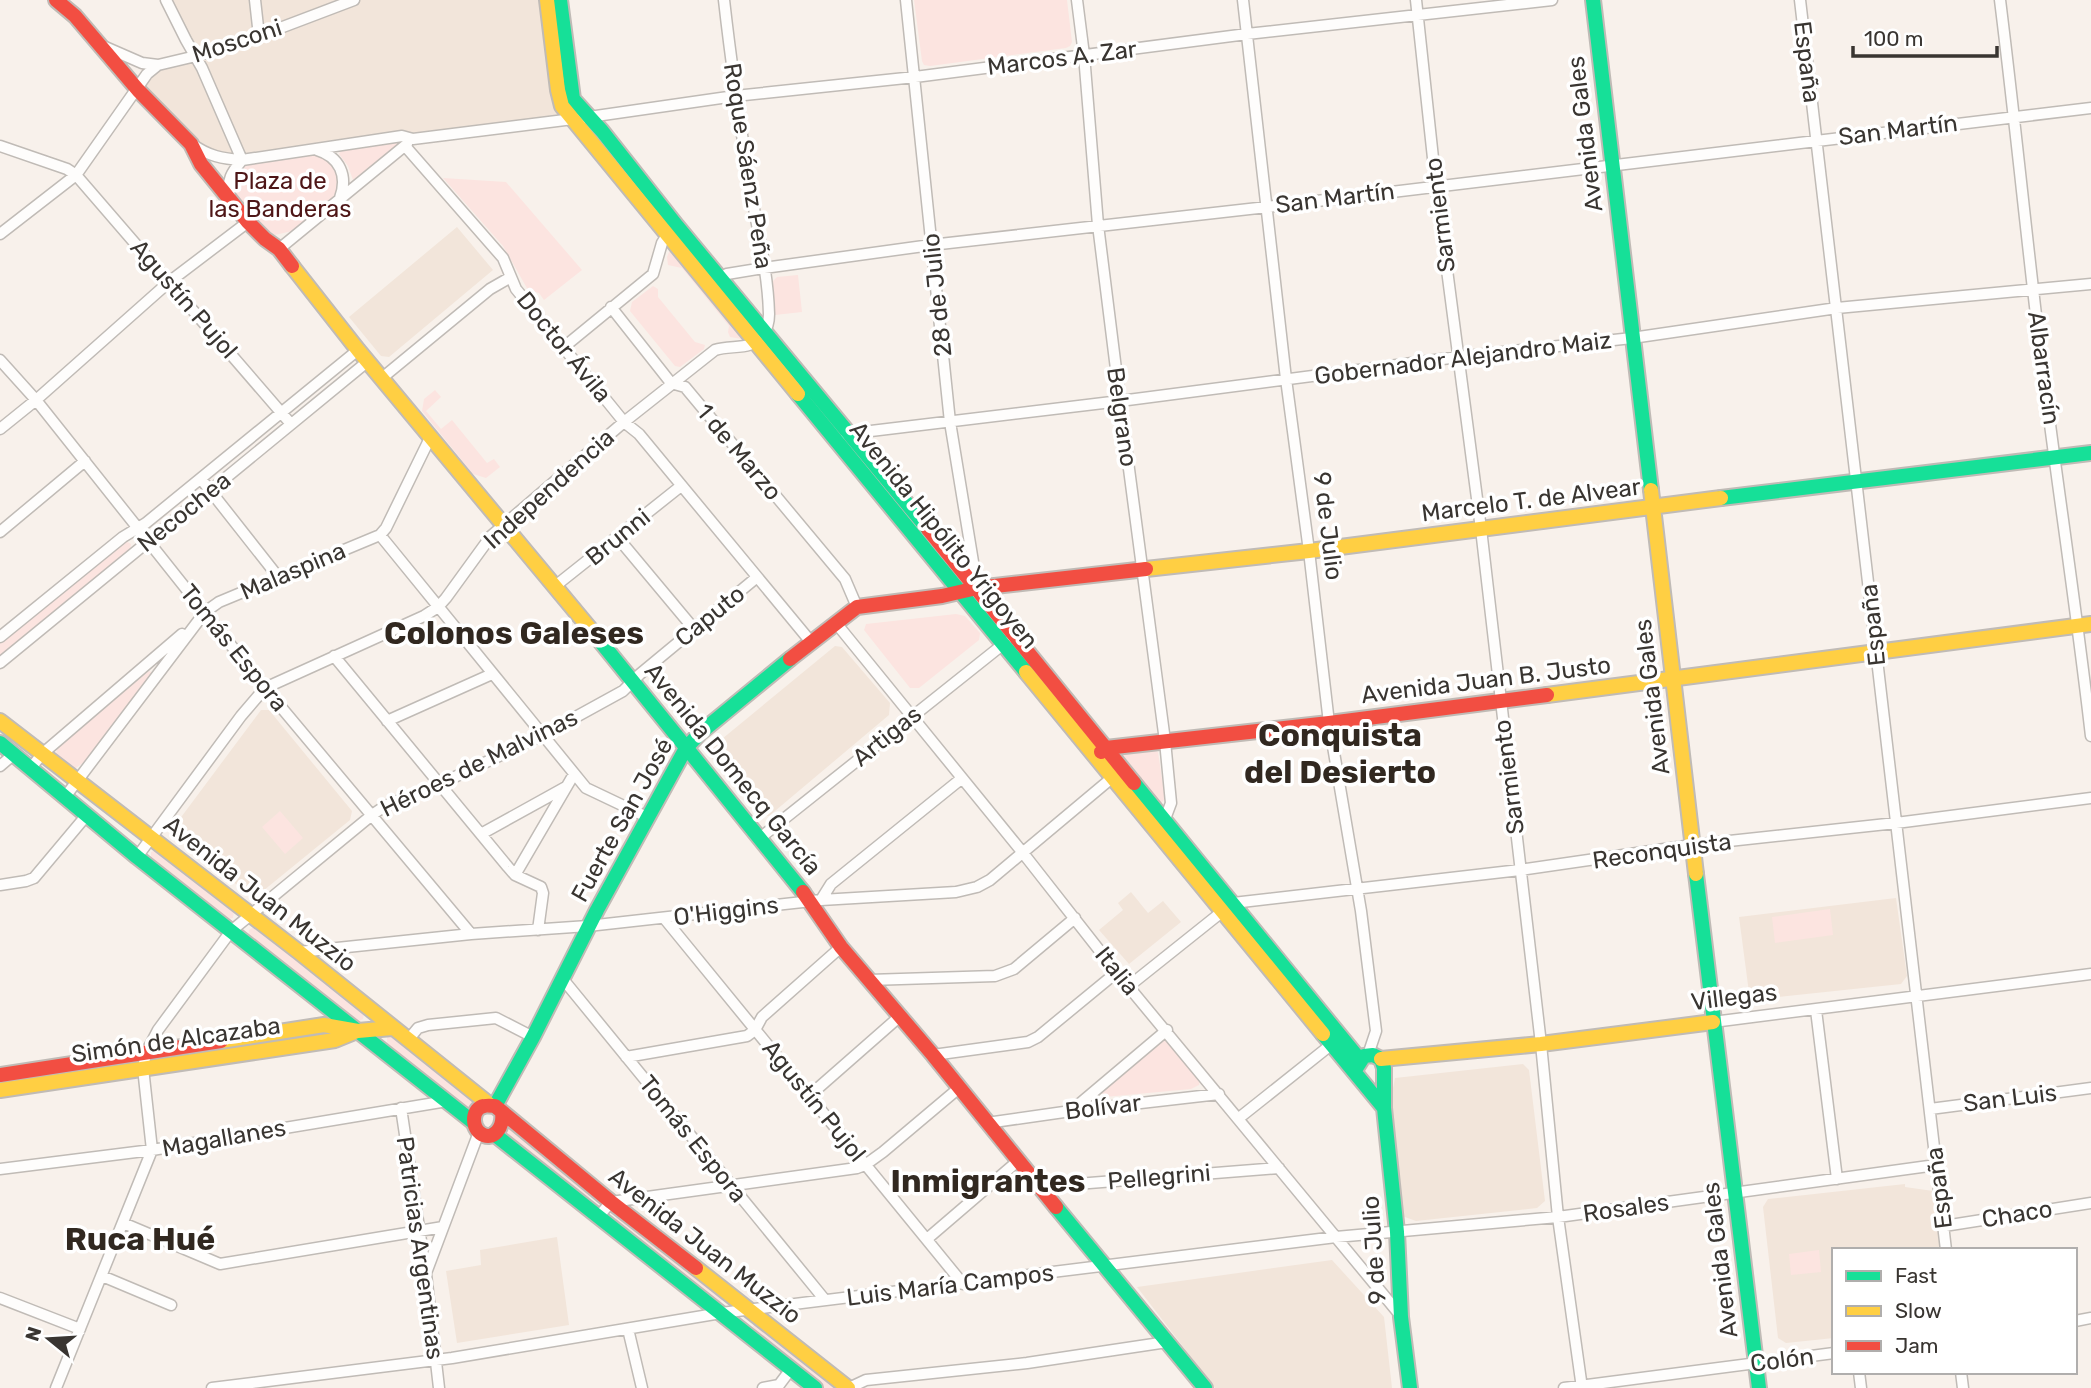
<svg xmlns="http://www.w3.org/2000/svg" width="2091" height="1388" font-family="Rubik,sans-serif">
<rect width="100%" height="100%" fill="#f8f1eb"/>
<path fill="#f2e5da" d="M166,0H547L572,118L242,160L210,155L138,90L147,74L196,55Z
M457,227L493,270L389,357L381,356L349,317Z
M835,646L842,647L890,703L889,715L769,816H759L711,757V748Z
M261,710H269L352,811L350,820L258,895H250L174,836L173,828Z
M1131,892L1148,913L1163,901L1181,922L1129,964L1099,930L1123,910L1118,903Z
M1896,898L1907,976L1901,984L1750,1000L1739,917Z
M1523,1064L1529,1070L1545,1201L1537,1208L1416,1221L1402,1216L1390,1103L1395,1078Z
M1905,1184V1187L1933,1191L1941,1250H1834V1338L1786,1343L1778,1338L1763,1207L1768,1199Z
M557,1237L569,1325L457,1343L446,1271L481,1265L480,1250Z
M1332,1260L1384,1317L1392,1388H1215L1137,1287Z"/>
<path fill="#fce4e0" d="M914,0H1067L1072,42L1070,46L1066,48L930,66L924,65L922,61Z
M398,141V145L353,180L348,166L339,154L341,150Z
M319,154L324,156L338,171L339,190L328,202L292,231L275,235L265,230L234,196L233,184L239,170L244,165Z
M443,178L506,182L582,270L544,300L539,293L528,290L503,246Z
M672,250L743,336L742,339L730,337L728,332L729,326L682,268L668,265L667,257L669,252Z
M798,275L802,312L775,315L771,283L777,277Z
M653,286L658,289V297L695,342L705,345L704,349L680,367L675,366L630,311L632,302Z
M435,390L441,397L426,411L441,429L452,420L487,463L494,459L500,467L486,478L473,474L422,411L424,399Z
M126,541L131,544L130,550L0,656V643Z
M956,614L965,616L980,633L979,640L919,688H910L864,630L866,624Z
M149,671L151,672L150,677L87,760L73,770L55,757L58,747L66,739Z
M1153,750L1158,752L1165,799L1161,803L1122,756L1123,754Z
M280,811L303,838L285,854L262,827Z
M154,851H158L234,911L233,918L228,919L151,859V852Z
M1830,909L1833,935L1775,943L1772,917Z
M252,928H255L362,1011L364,1014L363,1019L359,1021L355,1020L248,936L249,930Z
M393,1036L477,1104L472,1111L387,1044V1037Z
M1161,1040H1168L1201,1077L1199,1085L1191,1089L1105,1097L1101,1093L1102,1088Z
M507,1126L592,1191L589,1198H584L501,1134Z
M618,1216L724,1298L720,1302H715L615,1223V1219Z
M1819,1250L1821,1272L1791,1275L1789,1254Z
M755,1324L841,1388H824L753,1331L752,1327Z"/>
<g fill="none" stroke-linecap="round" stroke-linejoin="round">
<defs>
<path id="street" d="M166,0L186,40L202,68L242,160
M255,0L259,36
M906,0L950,422L977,586
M1077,0L1084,55L1098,225L1120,401L1165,741L1171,803L1165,819L1160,823
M1243,0L1286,379L1309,551L1329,723L1361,911L1376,1031L1368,1055
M1416,0L1436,186L1481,529L1541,1044L1558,1217L1582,1388
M1800,0C1851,416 1897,833 1946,1250
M2000,0C2012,96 2022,193 2033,289C2050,439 2074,587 2091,736
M103,46L142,63L158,65L196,56L259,36L354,0
M192,144C208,156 223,159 242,160L402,136L413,139L589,117L735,96L915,77L1247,34L1552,0
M0,146L67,169L76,175L291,424
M405,146L503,258L516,289L624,422L639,434L811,642
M317,150C340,157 348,176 340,198
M230,197C226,180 232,172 242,160
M0,234L76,175L147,74L158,65
M279,249L407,144
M718,280L727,274L764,268L931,245L1267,207L2091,108
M611,307L671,383L685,387L845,579L857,607
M564,347L653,274L662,243L669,232
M0,360L36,400L265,688L471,934
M382,378L490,289L511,277
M0,429L36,400L169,282L248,222
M846,434L1120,401L1458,357L1632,338L1837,308L2091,284
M201,479L279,578
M0,532L85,461
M380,535L586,788L647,817
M618,538L694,629
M554,587L681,486
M836,623L1023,853L1114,969L1401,1316
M0,637L123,537L146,523L358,350
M334,656L508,867L515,875L541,887L543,893L538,930
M0,663L367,362
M387,721L492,674
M0,766L14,754
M31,768L42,754L182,634
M65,797L205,612L219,602L380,535L386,528L430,438
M481,834L566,787
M760,838L1006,642
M137,857L241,716L265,688L424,616L438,607L446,598L491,536L624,422L715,350C732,344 752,352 763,334C767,329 769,321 769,314C768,272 757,228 750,186C740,124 731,62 724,0
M515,875L574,774
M0,885L26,881L34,878L86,816
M821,900L831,884L961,779
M664,918L963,1284
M299,952L471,934L588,926L821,900L956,892L977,887L990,880L1113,777
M562,978L825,1300
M869,980L995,976L1014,969L1075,918
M1129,986L1233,903L1520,870L1692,845L1896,823L2091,798
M1816,1010L1837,1179
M1713,1022L2091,974
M408,1040L418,1028L428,1025L496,1018L533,1037
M933,1055L1028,1042L1038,1037L1117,972
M626,1057L747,1036L755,1030L762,1017L841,947
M809,1096L899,1017
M401,1108L426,1274L439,1388
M1930,1109L2091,1088
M1071,1111L1167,1030
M1239,1118L1332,1044
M987,1123L1071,1111L1219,1094
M0,1169L152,1150L447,1101
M1039,1187L1279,1168
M599,1216L611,1202L857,1168L865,1165L883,1152L959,1088
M123,1223L220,1264L443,1227
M1944,1226L2091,1203
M927,1239L1018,1161
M426,1273L479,1132
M102,1276L171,1305
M0,1298L80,1329
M2075,1321L2091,1318
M628,1329L642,1388
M1859,1372L1861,1388
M1961,1372L1963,1388
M56,1388L152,1150L143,1068L146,1053L158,1030L231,931L372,815L385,806L440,784L543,735L623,691L640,674L756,578
M212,1388L452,1358L721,1313L1336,1237L1558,1217L1936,1165
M763,1388L779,1385L791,1369
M849,1388L866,1380L1027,1363L1167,1342
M1564,1388L1834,1353"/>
<path id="fast" d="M560,0L573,99L602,131L677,226L928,529
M1593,0L1651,490
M798,394L1026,672
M1721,498L2091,453
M596,636L803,892
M0,743L137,857L473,1122
M1134,783L1360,1060
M1696,874L1759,1388
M1323,1034L1384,1108
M1357,1067L1364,1056L1373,1055L1381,1059L1384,1068V1108L1397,1232L1401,1317L1410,1388
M495,1106L533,1037L597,910L686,748L700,733L790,659
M494,1134L815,1388
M1056,1207L1205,1388"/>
<path id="slow" d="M547,0L558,90L562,106L798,394
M292,266L358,350L596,636
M1651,490L1696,874
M1146,569L1309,551L1721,498
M1026,672L1323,1034
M1547,695L2091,624
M0,721L299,952L490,1105
M221,1041L324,1025L358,1031L392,1028
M1381,1059L1541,1044L1713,1022
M0,1090L335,1040L357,1031
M696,1268L848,1388"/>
<path id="jam" d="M56,0L75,16L138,90L191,144L201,164L248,222L265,239L279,249L292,266
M928,529L1134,783
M790,659L857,607L942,596L977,588L1146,569
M1101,752L1106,748L1329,723L1547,695
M803,892L841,947L933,1055L1056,1207
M0,1075L221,1041
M502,1113C504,1126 494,1143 480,1133C471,1126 472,1108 484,1106C485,1105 494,1106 495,1106L611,1202L696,1268"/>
</defs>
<use href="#street" stroke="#c0bbb6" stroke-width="13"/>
<use href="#fast" stroke="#c0bbb6" stroke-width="18"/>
<use href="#slow" stroke="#c0bbb6" stroke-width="18"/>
<use href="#jam" stroke="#c0bbb6" stroke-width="18"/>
<use href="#street" stroke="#fefdfc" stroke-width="10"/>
<use href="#fast" stroke="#16e098" stroke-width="14"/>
<use href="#slow" stroke="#ffcf43" stroke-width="14"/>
<use href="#jam" stroke="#f24e42" stroke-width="14"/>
</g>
<g text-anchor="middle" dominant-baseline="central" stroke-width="7" stroke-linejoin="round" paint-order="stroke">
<g font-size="24" fill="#393531" stroke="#fff">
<text transform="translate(237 41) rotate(-18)">Mosconi</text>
<text transform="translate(1062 58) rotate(-7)">Marcos A. Zar</text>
<text transform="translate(1807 62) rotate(83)">España</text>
<text transform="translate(1898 130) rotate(-7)">San Martín</text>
<text transform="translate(1585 134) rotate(-97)">Avenida Gales</text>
<text transform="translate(748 166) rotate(81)">Roque Sáenz Peña</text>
<text transform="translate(1335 198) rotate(-7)">San Martín</text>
<text transform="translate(1440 215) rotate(-97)">Sarmiento</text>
<text transform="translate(937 295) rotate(-96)">28 de Julio</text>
<text transform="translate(184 299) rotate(49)">Agustín Pujol</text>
<text transform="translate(564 347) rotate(51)">Doctor Ávila</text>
<text transform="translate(1463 358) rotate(-7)">Gobernador Alejandro Maiz</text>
<text transform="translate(2044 368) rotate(82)">Albarracín</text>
<text transform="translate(1122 417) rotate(82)">Belgrano</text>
<text transform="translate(739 452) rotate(50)">1 de Marzo</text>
<text transform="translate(549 489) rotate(-42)">Independencia</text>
<text transform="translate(1531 500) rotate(-7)">Marcelo T. de Alvear</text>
<text transform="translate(184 512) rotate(-39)">Necochea</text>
<text transform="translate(1328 526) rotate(83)">9 de Julio</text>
<text transform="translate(944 535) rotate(51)">Avenida Hipólito Yrigoyen</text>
<text transform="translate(618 537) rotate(-39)">Brunni</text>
<text transform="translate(293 571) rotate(-23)">Malaspina</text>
<text transform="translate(710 616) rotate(-39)">Caputo</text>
<text transform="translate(1873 625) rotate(-96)">España</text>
<text transform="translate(234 648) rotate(51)">Tomás Espora</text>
<text transform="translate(1486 680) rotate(-7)">Avenida Juan B. Justo</text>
<text transform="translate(1652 697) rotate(-97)">Avenida Gales</text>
<text transform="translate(887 736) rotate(-39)">Artigas</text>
<text transform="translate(479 763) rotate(-26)">Héroes de Malvinas</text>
<text transform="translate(733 769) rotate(51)">Avenida Domecq García</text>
<text transform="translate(1509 777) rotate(-97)">Sarmiento</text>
<text transform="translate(622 820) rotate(-61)">Fuerte San José</text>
<text transform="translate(1662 851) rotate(-8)">Reconquista</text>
<text transform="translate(260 894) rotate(38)">Avenida Juan Muzzio</text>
<text transform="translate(726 911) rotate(-7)">O'Higgins</text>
<text transform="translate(1117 971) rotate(51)">Italia</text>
<text transform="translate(1734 997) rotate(-7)">Villegas</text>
<text transform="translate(176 1040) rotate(-8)">Simón de Alcazaba</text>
<text transform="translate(2010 1098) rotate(-7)">San Luis</text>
<text transform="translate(814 1101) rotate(51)">Agustín Pujol</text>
<text transform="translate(1103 1107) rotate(-7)">Bolívar</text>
<text transform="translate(224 1138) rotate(-10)">Magallanes</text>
<text transform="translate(693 1139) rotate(51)">Tomás Espora</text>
<text transform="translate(1159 1177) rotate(-5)">Pellegrini</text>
<text transform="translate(1939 1188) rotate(-97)">España</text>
<text transform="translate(1626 1208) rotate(-8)">Rosales</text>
<text transform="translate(2017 1214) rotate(-9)">Chaco</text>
<text transform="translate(705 1246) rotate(38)">Avenida Juan Muzzio</text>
<text transform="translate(420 1248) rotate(82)">Patricias Argentinas</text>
<text transform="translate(1374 1250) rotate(-94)">9 de Julio</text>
<text transform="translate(1720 1260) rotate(-97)">Avenida Gales</text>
<text transform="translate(950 1285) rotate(-7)">Luis María Campos</text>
<text transform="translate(1782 1360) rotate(-7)">Colón</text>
</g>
<g font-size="24" fill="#4e1617" stroke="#fff">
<text x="280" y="181">Plaza de<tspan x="280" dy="28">las Banderas</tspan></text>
</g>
<g font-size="32" font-weight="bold" fill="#312820" stroke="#fff">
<text x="514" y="633">Colonos Galeses</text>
<text x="1340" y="735">Conquista<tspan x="1340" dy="37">del Desierto</tspan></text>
<text x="988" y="1181">Inmigrantes</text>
<text x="140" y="1239">Ruca Hué</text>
</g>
</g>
<rect x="1832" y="1248" width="245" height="126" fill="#ffffff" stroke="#b0aead" stroke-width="2"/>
<rect x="1846" y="1271" width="35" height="10" fill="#16e098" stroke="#b0aead" stroke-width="2"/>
<text x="1895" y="1283" font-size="21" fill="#393531">Fast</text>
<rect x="1846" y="1306" width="35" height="10" fill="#ffcf43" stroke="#b0aead" stroke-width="2"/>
<text x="1895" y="1318" font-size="21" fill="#393531">Slow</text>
<rect x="1846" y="1341" width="35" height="10" fill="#f24e42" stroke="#b0aead" stroke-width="2"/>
<text x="1895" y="1353" font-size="21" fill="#393531">Jam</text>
<g transform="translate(49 1339) rotate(288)" stroke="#ffffff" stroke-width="5" paint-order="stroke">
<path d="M0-5L12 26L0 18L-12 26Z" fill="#393531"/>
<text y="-10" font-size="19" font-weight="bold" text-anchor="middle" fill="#393531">N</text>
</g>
<path d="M1853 46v10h144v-10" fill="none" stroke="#393531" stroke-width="3.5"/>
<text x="1864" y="46" font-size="21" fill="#393531" stroke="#ffffff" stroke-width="5" paint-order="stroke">100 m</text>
</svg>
